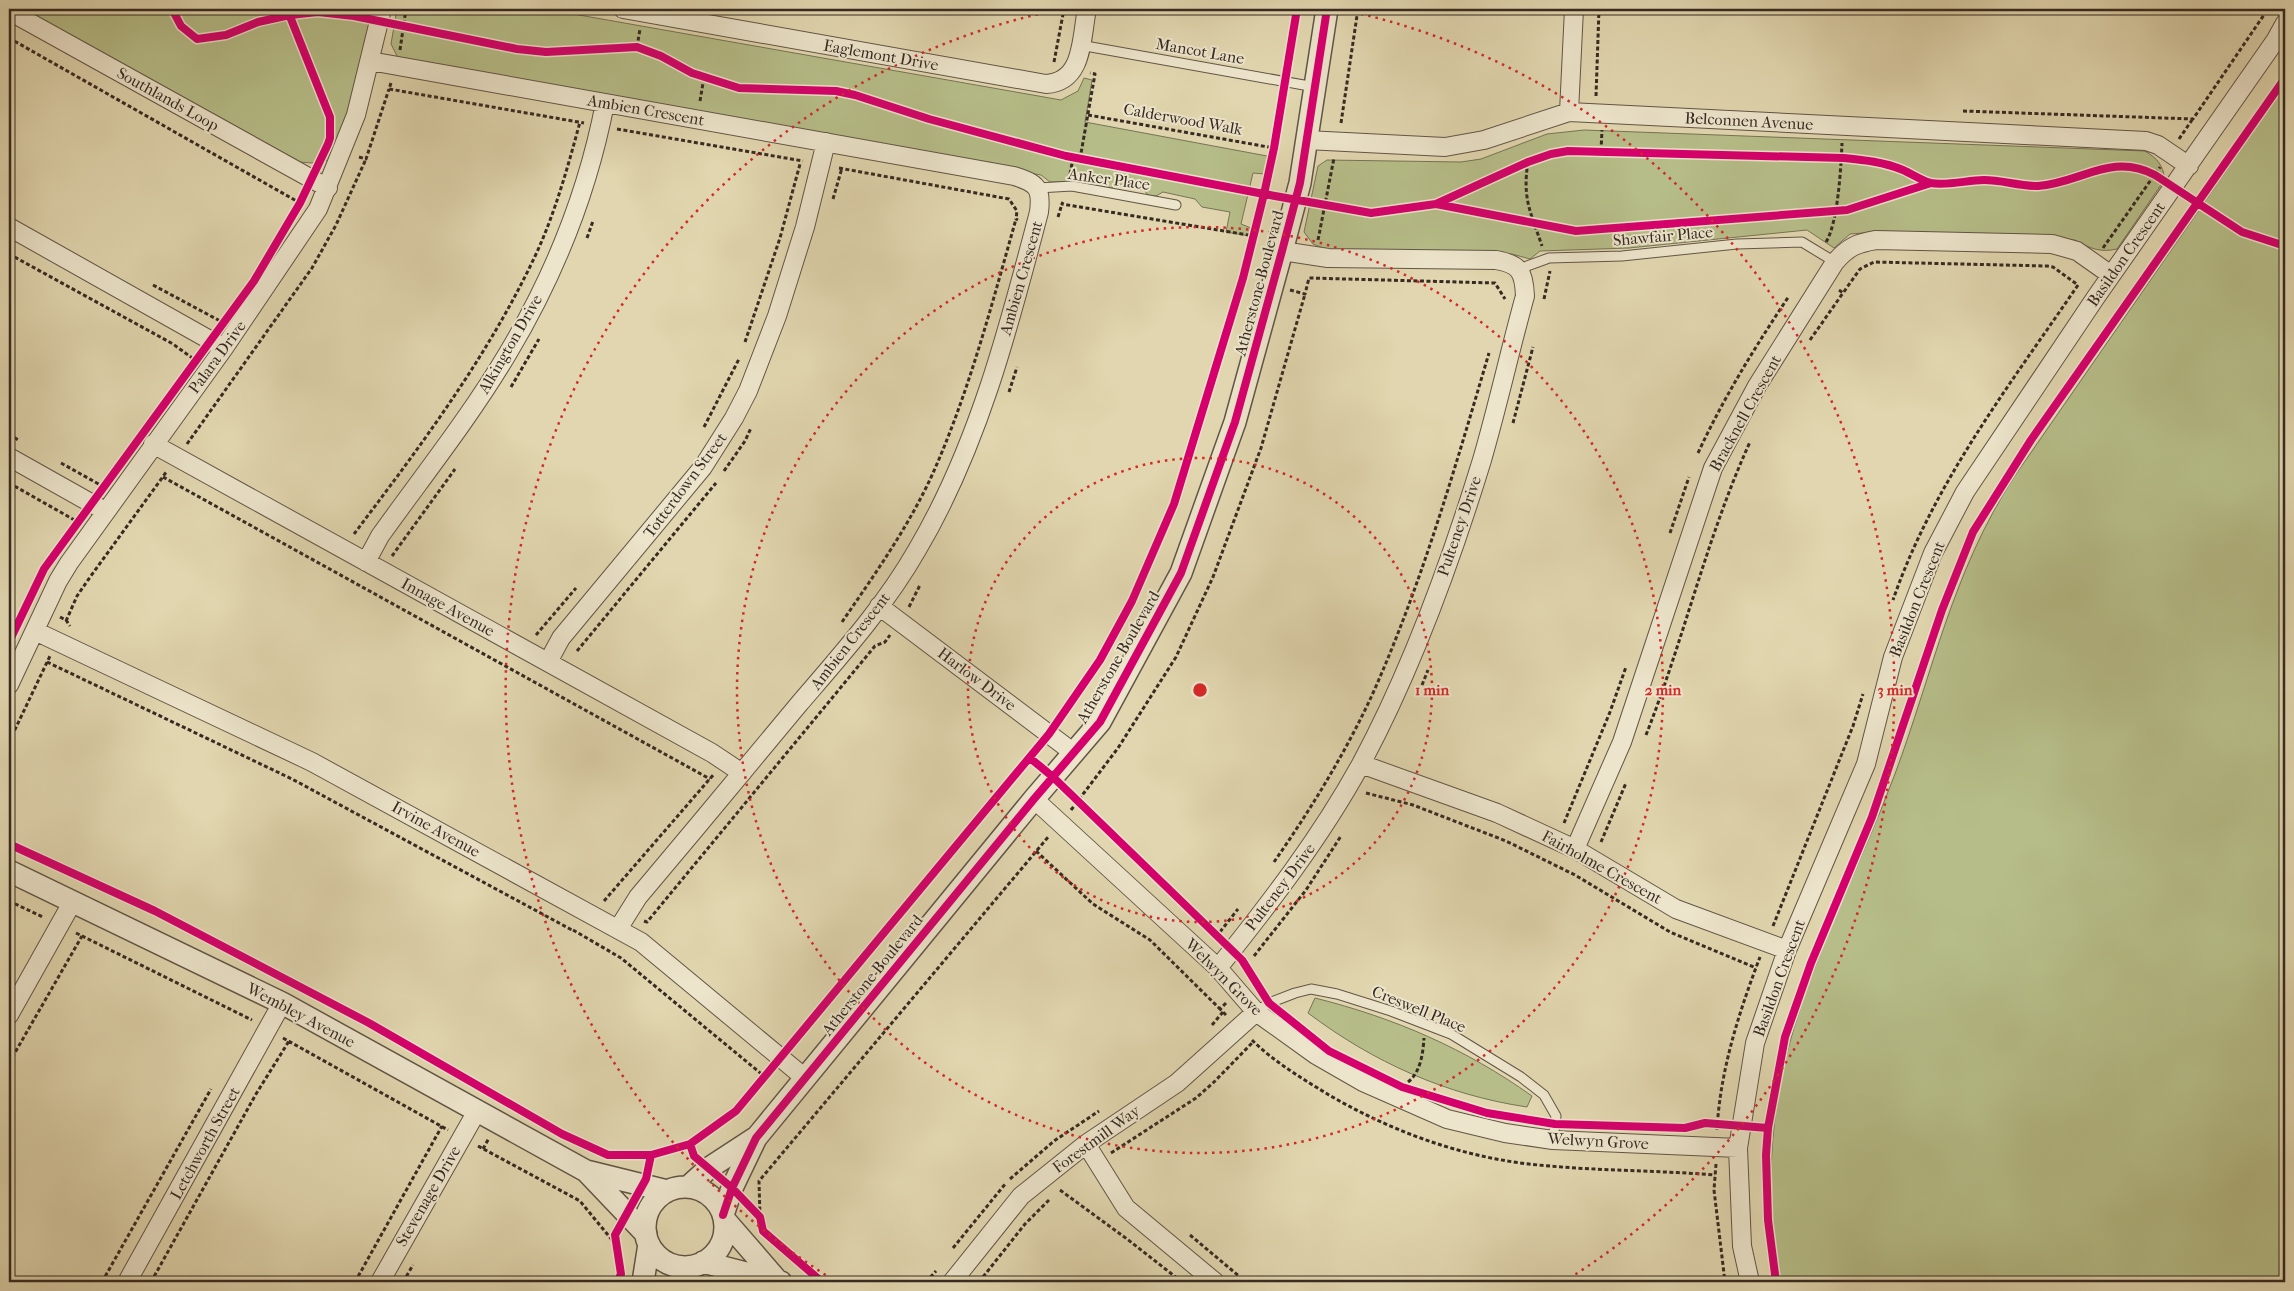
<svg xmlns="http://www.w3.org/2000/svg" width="2294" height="1291" font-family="'IM FELL French Canon',serif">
<rect width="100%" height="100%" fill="#e1d6af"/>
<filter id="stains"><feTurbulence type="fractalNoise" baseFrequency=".004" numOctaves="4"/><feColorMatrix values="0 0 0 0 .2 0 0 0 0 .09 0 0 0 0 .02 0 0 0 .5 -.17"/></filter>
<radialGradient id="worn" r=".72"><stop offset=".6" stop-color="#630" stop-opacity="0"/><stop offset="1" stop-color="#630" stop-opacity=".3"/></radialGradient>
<path fill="#b6bd88" stroke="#767456" d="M21,9H375L361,74L331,160L311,163L300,162Z
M397,9H545L1061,100L1078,91L1084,78L1092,80L1085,122L1267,156L1265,174L1253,173L1241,224L1251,228L1250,236L1226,232L1230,212L1202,207L1195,199L1163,192L1156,196L1148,195L1144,190L1116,184L1112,188L1075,182H1050L1041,175L419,64L398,58L391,44Z
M2285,86V1282H1781C1764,1198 1769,1111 1794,1028C1820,941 1863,859 1895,774C1934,669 1952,573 2014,477Z
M1584,130L2145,151C2158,159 2162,164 2165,179L2117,249C2100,253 2089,248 2075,240L1863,233L1850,234L1834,248L1807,230L1629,248L1540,251L1530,259L1512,254L1329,250L1313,244L1304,232L1318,166L1327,160L1461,162L1481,159L1547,134Z
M1315,998C1395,1018 1466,1049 1532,1096L1527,1107C1446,1095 1373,1062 1308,1013Z"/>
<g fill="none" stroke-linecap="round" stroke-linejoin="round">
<defs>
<path id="service" d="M1080,45L1315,87
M1038,188L1072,186L1176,205
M1519,269L1549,258L1622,256L1737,244L1802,242L1835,262
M1256,1012L1269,1003L1295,993L1311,989L1337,994L1391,1011L1451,1034L1521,1077L1544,1095L1556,1116L1553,1140"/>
<path id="minor" d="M623,9L1046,84C1084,82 1081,38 1087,9
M9,11L328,188
M370,61L1014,176C1037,183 1042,188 1039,212C1009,327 978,447 917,550C885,606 841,655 799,704C746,768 692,833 638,897L618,929
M1569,112L1574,9
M1306,140L1445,147L1484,140L1569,112L2146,141L2158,145L2189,166
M9,227L224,348
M153,444L712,753L742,773
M9,457L105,511
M366,562L380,536C423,476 470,417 508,353C554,276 588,191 605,103
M879,606L1074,753
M35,631L312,762L641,942L805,1078
M548,662L561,638L703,467L734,418L748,391L777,316L805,227L826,142
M9,685L58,581L69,563L224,348L318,209L356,115L382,9
M1361,764L1497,813L1575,849L1676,909L1787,950
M1034,799L1218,968L1256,1012L1316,1055L1363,1082L1447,1119L1505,1133L1553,1140L1738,1148
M1575,849L1622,742L1713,468L1757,386L1835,262C1848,247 1857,243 1876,240L2052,244L2077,251L2111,275
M1218,968C1270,903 1321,837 1361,764C1411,671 1451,561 1482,460C1498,405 1510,350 1525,296C1524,272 1520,264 1496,260L1328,258L1282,251
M9,1015L73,901
M1086,1144L1126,1208L1215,1282
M127,1282L282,1003
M380,1282L477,1111
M952,1282L1021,1196L1086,1144L1177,1083L1256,1012
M1750,1282L1742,1246L1738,1148L1755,1043L1787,950L1866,764L1893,657L1933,553L1965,492L2096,297L2275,41L2285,23"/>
<path id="tertiary" d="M9,871L282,1003L586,1171L667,1191
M586,1171L646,1234
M688,1187L709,1168L755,1138
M645 1227a40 40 0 1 1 80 0a40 40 0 1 1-80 0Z
M723,1215L732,1188L756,1138L1034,799L1100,722L1181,573L1235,422L1282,251L1300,183L1327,9
M724,1219L776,1279
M703,1262L781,1282
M643,1282L649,1244"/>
</defs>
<use href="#service" stroke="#625546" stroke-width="11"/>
<use href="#minor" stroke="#625546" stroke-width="20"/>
<use href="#tertiary" stroke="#625546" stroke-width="24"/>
<path stroke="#372a23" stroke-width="3" stroke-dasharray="4 2.5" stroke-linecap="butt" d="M9,38L300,203
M637,47L640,29
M400,50L406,9
M1054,62L1064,9
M391,83L389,89L584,123
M1596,96L1599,9
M700,101L704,77
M1963,111L2193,119L2268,9
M1088,115L1274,148
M1341,123L1358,9
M617,129L803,161
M2179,139L2192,120
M1601,151L1602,130
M359,157L366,159L389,89
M1080,159L1095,74L1090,73
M1528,162C1522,199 1531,213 1542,246
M839,168L1009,199L1017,211L1016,219L1018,220
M1070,174L1073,158
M833,199L842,168
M1063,202L1062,204L1254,236
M1058,217L1062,204
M587,238L593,221
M1318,240L1334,158
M1826,242C1838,223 1841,167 1842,143
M2103,248L2160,167
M9,254L173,344L195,360
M153,285L222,322
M1290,290L1305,294L1309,278L1495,283L1505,299
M1839,290L1843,293L1860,269L1874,262L2047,266L2053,267L2078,285C2009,386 1933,484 1893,600
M1544,299L1550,271
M1810,340L1843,293
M745,342L780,238L800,164
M511,387L539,339
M1009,392L1017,367
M1513,423L1533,347
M704,427L739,359
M9,434L18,440
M187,444L312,268L336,225L366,159
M1698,453C1724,397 1755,347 1789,296
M61,463L104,487
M724,471L745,441L751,428
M163,477L710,779
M9,483L78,522
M1670,533L1689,477
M354,534C422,444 489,355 537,252C556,210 568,166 580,122
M392,556L455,469
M909,607L920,585
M60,617L66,620L70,626
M66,621L77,596L88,580L167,471
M842,622C875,574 909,526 933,473C969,392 992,304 1016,219
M536,635L576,588
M577,651L716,483
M47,662L292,779L572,930
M1422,685L1428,670
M1646,735C1684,639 1707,536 1750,442
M9,742L50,656
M1366,793L1413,805L1506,841L1575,875L1670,932L1756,968
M1071,810L1118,748L1176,657L1213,577L1261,448L1305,294
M1564,823L1610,712L1626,667
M1601,842L1626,783
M1036,851L1093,904L1150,940L1220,1009
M1274,862C1311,809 1346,752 1373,693C1422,583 1455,468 1489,353
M9,901L43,917
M604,901L714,774
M644,921L647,922L875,646L885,642L890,635
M1773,926L1853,726L1863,694
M573,930L621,958L764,1076
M76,933L252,1020
M1216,937L1238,909
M1254,956L1306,890L1341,836
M1226,1003L1220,1009L1226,1015
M1212,1025L1223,1012
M283,1038L448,1130
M1252,1040C1274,1062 1303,1079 1329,1095C1391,1131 1459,1156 1529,1164C1591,1171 1653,1170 1715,1175
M9,1063L82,936
M1408,1082C1421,1072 1423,1052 1424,1038
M1717,1130C1720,1071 1739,1012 1760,957
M478,1146L580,1201L617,1246
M483,1149L489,1138
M1111,1153L1196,1098L1214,1082L1253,1042
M1716,1164L1714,1190L1725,1282
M1010,1179L1054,1141L1099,1111
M1060,1190L1127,1239L1182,1282
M760,1217L759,1181L1049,836
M1190,1235L1246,1282
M953,1248L1006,1183
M102,1282L211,1089
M151,1282L256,1094L289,1041
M355,1282L442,1126
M403,1282L413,1265
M926,1282L936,1271
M979,1282L1025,1224L1050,1199"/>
<use href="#service" stroke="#ece4cb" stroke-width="9"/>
<use href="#minor" stroke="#ece4cb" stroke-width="18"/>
<use href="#tertiary" stroke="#ece4cb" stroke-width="21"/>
<defs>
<path id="cycleway" d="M172,9L181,26L197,39L226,35L258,22L290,15L318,12L354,16L517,49L546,52L637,47L661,56L692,73L739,88L836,91L855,95L929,119L1066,156L1264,194L1274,148L1297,9
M1436,204L1576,231L1847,210L1931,183
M9,642L44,569L254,281L300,203L328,144L330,138V117L287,9
M1030,758L1053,777L1242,960L1269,1003L1329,1051L1402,1087L1487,1113L1555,1124L1685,1128L1705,1123L1768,1128
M9,844L155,911L369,1023L562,1134L608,1155H651
M690,1144L736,1111L1049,734L1100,660L1132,601L1174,504L1243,278L1264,194L1371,213L1436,204L1528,162L1551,154L1568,151L1844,158C1864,160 1884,162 1903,170C1912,174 1922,181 1931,183C1947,186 1968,180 1984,180C2002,180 2019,186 2038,186C2081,183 2111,152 2155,175L2242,232L2285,246
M723,1215L732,1188L756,1138L1034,799L1100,722L1181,573L1235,422L1282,251L1300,183L1327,9
M617,1282L621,1274L615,1235L646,1179L651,1155L690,1144L694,1156L732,1188L760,1217L763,1231L822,1282
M1776,1282L1768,1220L1766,1155L1768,1128L1785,1037L1811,963L1872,817L1942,610L1973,532L2031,440L2285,78"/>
</defs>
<use href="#cycleway" stroke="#ece4cb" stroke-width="11"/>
<use href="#cycleway" stroke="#d6006c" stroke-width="8"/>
</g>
<g fill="none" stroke="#d62828" stroke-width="2.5" stroke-dasharray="2.5 5">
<circle cx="1200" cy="690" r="232"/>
<circle cx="1200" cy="690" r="463"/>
<path d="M832 1279A695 695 0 0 1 1061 9M1339 9A695 695 0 0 1 1568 1279"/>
</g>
<g text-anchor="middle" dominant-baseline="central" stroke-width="4" stroke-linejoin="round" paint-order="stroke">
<g font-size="16" fill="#372a23" stroke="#ece4cb">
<text transform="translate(1200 51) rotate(10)">Mancot Lane</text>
<text transform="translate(881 55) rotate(10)">Eaglemont Drive</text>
<text transform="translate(168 99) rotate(29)">Southlands Loop</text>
<text transform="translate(646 110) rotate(10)">Ambien Crescent</text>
<text transform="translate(1183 119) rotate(10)">Calderwood Walk</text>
<text transform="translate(1749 121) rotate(3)">Belconnen Avenue</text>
<text transform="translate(1109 179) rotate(8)">Anker Place</text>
<text transform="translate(1663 236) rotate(-5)">Shawfair Place</text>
<text transform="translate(2126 254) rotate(-55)">Basildon Crescent</text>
<text transform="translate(1021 278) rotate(-74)">Ambien Crescent</text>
<text transform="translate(1259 283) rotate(-75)">Atherstone Boulevard</text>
<text transform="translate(510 344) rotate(-60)">Alkington Drive</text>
<text transform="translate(217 357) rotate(-54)">Palara Drive</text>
<text transform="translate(1745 413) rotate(-61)">Bracknell Crescent</text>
<text transform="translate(685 485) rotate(-53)">Totterdown Street</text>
<text transform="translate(1459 526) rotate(-71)">Pulteney Drive</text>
<text transform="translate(1917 599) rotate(-68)">Basildon Crescent</text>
<text transform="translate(448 607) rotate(29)">Innage Avenue</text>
<text transform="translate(850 641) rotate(-52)">Ambien Crescent</text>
<text transform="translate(1118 657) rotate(-60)">Atherstone Boulevard</text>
<text transform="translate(977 679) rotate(37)">Harlow Drive</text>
<text transform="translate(436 829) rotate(29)">Irvine Avenue</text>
<text transform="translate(1602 867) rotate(29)">Fairholme Crescent</text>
<text transform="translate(1280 887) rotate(-53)">Pulteney Drive</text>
<text transform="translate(872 975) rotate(-51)">Atherstone Boulevard</text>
<text transform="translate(1224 977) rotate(45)">Welwyn Grove</text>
<text transform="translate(1779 978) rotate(-70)">Basildon Crescent</text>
<text transform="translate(1419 1009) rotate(22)">Creswell Place</text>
<text transform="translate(301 1015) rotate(28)">Wembley Avenue</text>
<text transform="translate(1096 1139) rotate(-36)">Forestmill Way</text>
<text transform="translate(1598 1141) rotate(3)">Welwyn Grove</text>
<text transform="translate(205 1143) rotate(-61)">Letchworth Street</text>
<text transform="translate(428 1196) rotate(-60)">Stevenage Drive</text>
</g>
</g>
<circle cx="1200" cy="690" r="8" fill="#d62828" stroke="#ece4cb" stroke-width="2.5"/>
<g font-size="15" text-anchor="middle" font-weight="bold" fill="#d62828" stroke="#ece4cb" stroke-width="4" stroke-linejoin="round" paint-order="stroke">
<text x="1432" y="695">1 min</text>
<text x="1663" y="695">2 min</text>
<text x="1895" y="695">3 min</text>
</g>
<rect width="2294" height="1291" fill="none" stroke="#e1d6af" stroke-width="30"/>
<rect x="10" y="10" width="2274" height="1271" fill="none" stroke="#372a23" stroke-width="2.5"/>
<rect x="15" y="15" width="2264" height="1261" fill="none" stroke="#372a23"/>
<rect width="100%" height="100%" filter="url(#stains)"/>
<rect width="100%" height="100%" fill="url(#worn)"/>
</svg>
